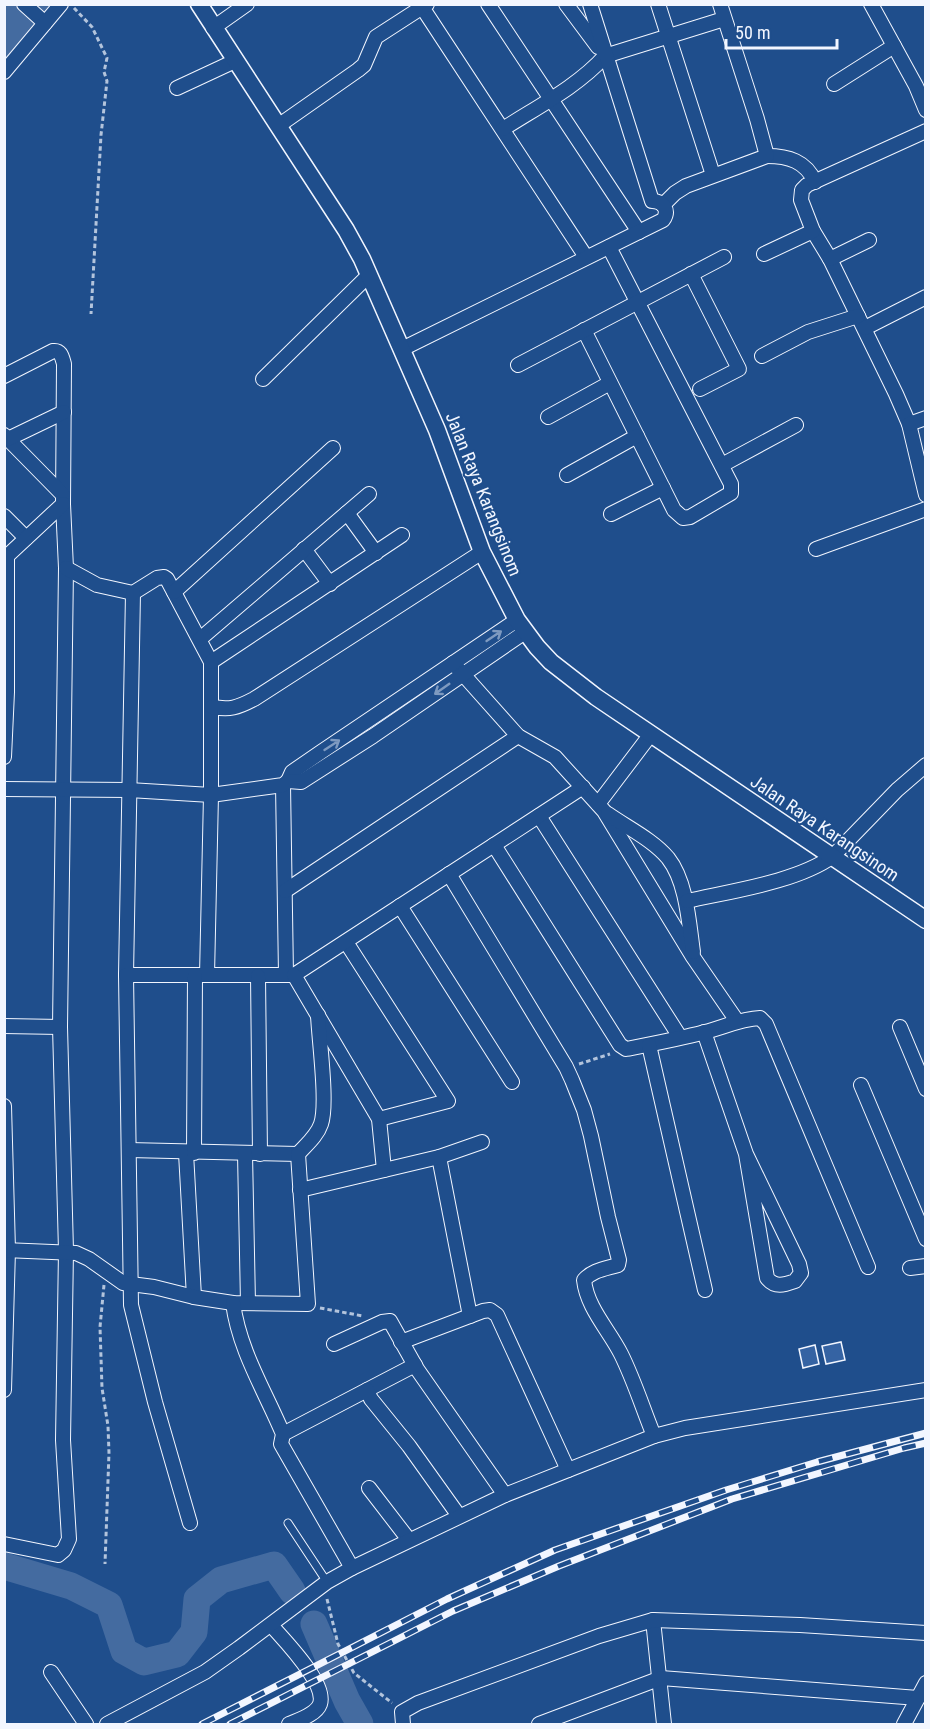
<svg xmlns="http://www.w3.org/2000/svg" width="930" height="1729" viewBox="0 0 930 1729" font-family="'Roboto Condensed',sans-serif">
<rect width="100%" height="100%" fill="#1f4e8c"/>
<!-- water -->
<polygon fill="#446ba0" stroke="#a8bbd7" stroke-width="1.5" points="5,5 61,5 5,72"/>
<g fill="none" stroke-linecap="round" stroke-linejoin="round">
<!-- river -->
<g stroke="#446ba0" stroke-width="27">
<polyline points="4,1566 71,1586 109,1605 124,1651 144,1662 177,1654 194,1632 197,1599 221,1580 274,1565 292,1591"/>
<polyline points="314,1624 347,1701 360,1724"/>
</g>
</g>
<!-- building -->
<g fill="#3563a3" stroke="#f2f6ff" stroke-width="1.5">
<polygon points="841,1342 845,1360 826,1364 822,1346"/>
<polygon points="815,1345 819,1364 803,1368 799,1349"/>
</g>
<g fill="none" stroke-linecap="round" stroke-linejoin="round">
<defs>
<polyline id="service" points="288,1523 327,1582"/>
<g id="minor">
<polyline points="24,4 45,23"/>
<polyline points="420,4 586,257"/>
<polyline points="488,4 639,232"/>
<polyline points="566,4 598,47"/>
<polyline points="658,4 713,175"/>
<polyline points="871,4 916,86 926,110"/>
<polyline points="213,28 247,4"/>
<polyline points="4,72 61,4"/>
<polyline points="834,84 894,46"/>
<polyline points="177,88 235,61"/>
<polyline points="278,126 358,70 364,65 376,37 427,4"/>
<path d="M503 129C537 107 577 87 605 56L724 19"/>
<polyline points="926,131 807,185 802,190 801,200 813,231 830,259 896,394 909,424 926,495"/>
<path d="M767 156C788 156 806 161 815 182"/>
<polyline points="663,205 675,193 686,186 767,156 757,119 720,4"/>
<polyline points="764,254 813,231"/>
<polyline points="830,259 869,240"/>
<polyline points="691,274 739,369 700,389"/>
<polyline points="865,328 926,297"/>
<polyline points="584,330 674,510 683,518 690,517 731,493 731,484 609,247"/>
<path d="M402 349 663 220C670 210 663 201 652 201L590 4"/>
<polyline points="762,356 808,332 858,316"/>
<polyline points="518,365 724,257"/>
<path d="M4 376 53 351C61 350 62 357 64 364L63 504 66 568 60 1027 66 1251 63 1440 69 1539 64 1550 58 1555 4 1544"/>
<polyline points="263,379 369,275"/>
<polyline points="548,417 610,383"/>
<polyline points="909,424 926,418"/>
<polyline points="4,435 63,495"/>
<polyline points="8,439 64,412"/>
<polyline points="722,465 796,425"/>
<polyline points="567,475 637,436"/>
<polyline points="347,513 376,553"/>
<polyline points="611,514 663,488"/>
<polyline points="4,516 26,538"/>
<polyline points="304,549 330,584"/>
<polyline points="816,549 926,509"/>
<polyline points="4,559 63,504"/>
<polyline points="66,568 97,585 133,593 157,578 164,577 167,579 211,662 211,795 207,975"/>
<polyline points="174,592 333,448"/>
<polyline points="133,593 126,975 131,1305 155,1402 190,1523"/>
<polyline points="200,639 369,494"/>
<polyline points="211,662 402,535"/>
<polyline points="453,663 518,736 555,757 604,811 693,957 737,1021"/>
<path d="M212 707C230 710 237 708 254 699L482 552"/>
<polyline points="4,757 7,692 7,557"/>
<polyline points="288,781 292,772 321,752 517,620"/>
<polyline points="283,785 286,975"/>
<polyline points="4,789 129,790 211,795 283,785 288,781 301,782 373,736 525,632"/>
<polyline points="598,804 651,734"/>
<path d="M608 814C628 828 653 840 668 858 687 882 689 924 693 952"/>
<polyline points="539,816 680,1037"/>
<path d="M494 845 620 1045 626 1049C652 1044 679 1039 705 1032 724 1027 740 1019 760 1018L766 1024 868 1267"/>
<path d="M449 874 566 1067 572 1080 584 1110 591 1136 608 1217 619 1260 618 1265C605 1269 593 1270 584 1280 587 1308 609 1330 621 1354 634 1380 643 1409 654 1436"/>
<polyline points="285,891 518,736"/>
<path d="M687 901C731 891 797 882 833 856L897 790 926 765"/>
<polyline points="400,906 512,1082"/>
<polyline points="346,942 448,1101 379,1119"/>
<polyline points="126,975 294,975 583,787"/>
<polyline points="294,975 379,1119 384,1170"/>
<polyline points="258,976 260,1154"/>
<polyline points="4,1026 60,1027"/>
<polyline points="900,1027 926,1089"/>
<path d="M704 1032 746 1154 799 1264 801 1273 795 1281C784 1285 775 1288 767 1278L746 1154"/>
<polyline points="649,1045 705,1290"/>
<polyline points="861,1085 926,1239"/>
<polyline points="4,1106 8,1250 4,1390"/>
<path d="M129 1150 298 1154C306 1145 317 1136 321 1124 328 1104 319 1040 318 1015"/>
<polyline points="186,1153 194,1297"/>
<polyline points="194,1153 195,976"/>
<polyline points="245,1154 248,1303"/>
<polyline points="439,1157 470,1316"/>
<polyline points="300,1190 439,1157 482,1142"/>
<polyline points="4,1250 76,1253 89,1259 123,1283 154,1287 194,1297 233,1303 308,1304 298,1154"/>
<polyline points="910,1268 926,1266"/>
<path d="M233 1303C239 1350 265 1391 283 1434L281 1444 352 1568"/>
<polyline points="401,1342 483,1311 490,1310 497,1315 568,1470"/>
<polyline points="334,1344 382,1322 390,1321 417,1369 505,1495"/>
<polyline points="367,1390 415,1365"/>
<polyline points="283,1434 367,1390 371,1399 409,1446 459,1516"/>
<polyline points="369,1488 409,1540"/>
<polyline points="653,1620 664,1724"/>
<path d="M271 1625C284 1640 327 1683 320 1704 316 1715 298 1720 289 1724"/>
<polyline points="51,1672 86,1724"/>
<polyline points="107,1724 205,1672 239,1648 327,1582 352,1568 505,1495 654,1436 685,1428 926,1390"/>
<polyline points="403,1724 402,1712 418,1703 599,1636 653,1620 800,1625 926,1633"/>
<polyline points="539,1724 661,1678 918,1698"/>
<polyline points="904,1724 926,1683"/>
</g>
<polyline id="tertiary" points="199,4 346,230 362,259 437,430 482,552 517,620 537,647 551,662 596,697 926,920"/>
</defs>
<!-- service casing -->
<use href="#service" stroke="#f2f6ff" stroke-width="9"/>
<!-- minor casing -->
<use href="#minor" stroke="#f2f6ff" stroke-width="16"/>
<!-- tertiary casing -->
<use href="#tertiary" stroke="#f2f6ff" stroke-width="19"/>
<!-- path -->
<g stroke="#b3c4dc" stroke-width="3" stroke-dasharray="4.5 3" stroke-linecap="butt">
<polyline points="74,8 92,27 107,58 104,72 107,81 101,135 91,314"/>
<polyline points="579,1064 610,1054"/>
<polyline points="104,1285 100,1327 102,1388 108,1426 109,1453 105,1564"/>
<polyline points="320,1308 363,1316"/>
<polyline points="327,1599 338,1644 354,1673 392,1703"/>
</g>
<!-- service -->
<use href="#service" stroke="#1f4e8c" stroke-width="7"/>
<!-- minor -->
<use href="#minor" stroke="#1f4e8c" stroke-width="14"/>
<!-- tertiary -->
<use href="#tertiary" stroke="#1f4e8c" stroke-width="16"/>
<defs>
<g id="rail">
<polyline points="202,1724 447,1599 555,1550 726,1490 817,1462 926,1433"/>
<polyline points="230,1724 453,1611 559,1566 732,1499 904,1448 926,1443"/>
</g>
</defs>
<!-- rail casing -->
<use href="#rail" stroke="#f2f6ff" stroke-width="7"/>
<!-- rail -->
<use href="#rail" stroke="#1f4e8c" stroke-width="4.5" stroke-dasharray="14" stroke-linecap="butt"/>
</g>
<!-- one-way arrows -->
<defs><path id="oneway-shaft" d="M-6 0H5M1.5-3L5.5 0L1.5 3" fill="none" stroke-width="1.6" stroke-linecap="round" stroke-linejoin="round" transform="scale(1.5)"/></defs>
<g stroke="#7e9ac0">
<use href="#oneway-shaft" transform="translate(494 636) rotate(-34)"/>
<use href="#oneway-shaft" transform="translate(442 689) rotate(145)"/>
<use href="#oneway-shaft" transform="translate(332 745) rotate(-33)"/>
</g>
<g text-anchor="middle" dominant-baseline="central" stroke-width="4.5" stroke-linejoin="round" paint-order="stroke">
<!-- street labels -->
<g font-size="18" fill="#f2f6ff" stroke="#1f4e8c">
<text transform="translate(484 494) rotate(68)">Jalan Raya Karangsinom</text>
<text transform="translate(825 828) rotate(34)">Jalan Raya Karangsinom</text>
</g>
</g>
<!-- border -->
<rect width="930" height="1729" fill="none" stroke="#f2f6ff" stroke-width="12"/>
<!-- scale -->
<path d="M726 39v9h111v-9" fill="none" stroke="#f2f6ff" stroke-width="3"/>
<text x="735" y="39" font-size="18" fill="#f2f6ff" stroke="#1f4e8c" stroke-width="4.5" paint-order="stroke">50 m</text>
</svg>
